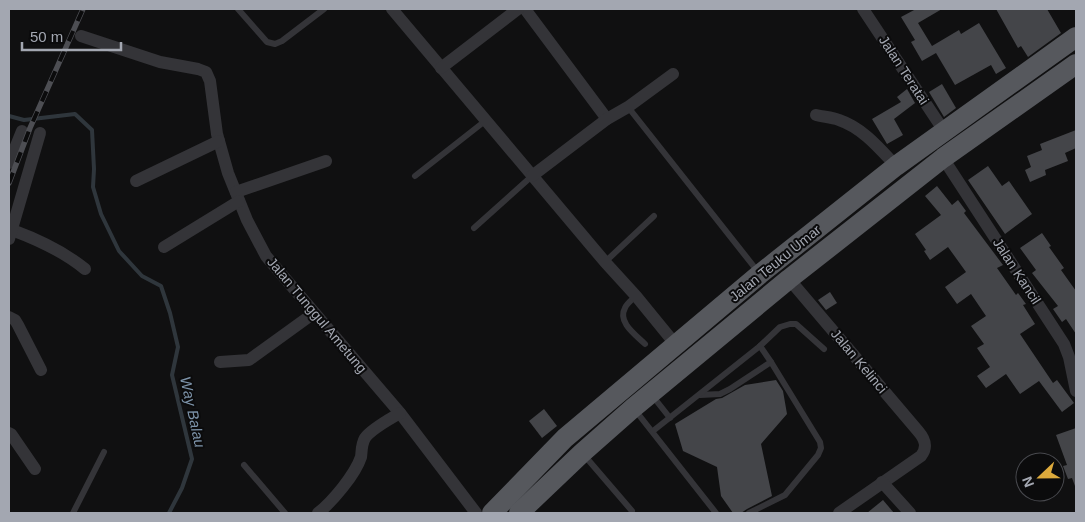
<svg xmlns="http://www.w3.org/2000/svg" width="1085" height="522" viewBox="0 0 1085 522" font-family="Arial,sans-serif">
<rect width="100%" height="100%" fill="#101011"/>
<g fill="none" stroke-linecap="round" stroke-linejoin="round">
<!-- stream -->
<polyline stroke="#2f363c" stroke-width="4" points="9,116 24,120 75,114 92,130 94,169 93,187 101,214 119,251 142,276 161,286 170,313 178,347 172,375 192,459 182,488 169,513"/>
</g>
<!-- building -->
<g fill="#444549">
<polygon points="916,9 942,9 918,23 932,46 959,30 961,34 979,23 1006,68 996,74 991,65 955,85 936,53 922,61 911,42 915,40 901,17"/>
<polygon points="996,9 1047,9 1061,33 1028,57 1021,46 1018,48"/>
<polygon points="942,84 956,108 944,117 929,92"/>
<polygon points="907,89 915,103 894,119 903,135 887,144 872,119 901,102 897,97"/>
<polygon points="1076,130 1076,148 1065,153 1068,161 1045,170 1046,175 1030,182 1025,170 1031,167 1027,156 1042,150 1040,144"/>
<polygon points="988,166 1002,186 1009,181 1032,214 1005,234 968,180"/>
<polygon points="937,186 952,205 958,200 966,211 964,213 1003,265 997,268 1016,295 1018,293 1026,304 1023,305 1035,324 1020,334 1053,383 1057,380 1074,403 1062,412 1039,381 1020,394 1006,374 986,388 977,376 990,367 977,348 984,344 971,326 986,316 971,294 957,304 945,287 966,272 948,247 930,260 924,251 926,250 915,234 941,215 925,196"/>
<polygon points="1042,233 1051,246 1049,247 1064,268 1061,270 1076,291 1076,334 1066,319 1062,322 1053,309 1058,306 1032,273 1036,270 1020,248"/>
<polygon points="830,292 837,303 826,310 818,300"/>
<polygon points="776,380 783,391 787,414 761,444 772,496 747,509 741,513 733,513 721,496 717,467 683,451 675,424 716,399 722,398 745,385"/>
<polygon points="544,409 557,426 542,438 529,421"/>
<polygon points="1076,428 1076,486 1075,486 1072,478 1068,479 1063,466 1067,465 1056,435"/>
<polygon points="883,500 894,513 867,513"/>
</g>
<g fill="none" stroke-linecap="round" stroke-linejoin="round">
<!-- service -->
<g stroke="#343438" stroke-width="6">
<polyline points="238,9 267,42 275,44 282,41 324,9"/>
<polyline points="628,107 759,273"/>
<polyline points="415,176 485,121"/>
<polyline points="474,228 532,176"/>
<polyline points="605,262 654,216"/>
<path d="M636 296C633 299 627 303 625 308 617 322 636 335 645 344"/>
<polyline points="651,394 670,418"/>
<polyline points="700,395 720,394 730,389 771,362"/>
<polyline points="635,410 716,513"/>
<polyline points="653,431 760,346 780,327 790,324 796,324 824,349"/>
<polyline points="584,455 632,511"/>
<polyline points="244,465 285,513"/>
<polyline points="73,513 104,452"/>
<polyline points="749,513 785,495 818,455 821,448 820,442 771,362 760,346"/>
</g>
<!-- minor -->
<g stroke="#343438" stroke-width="12">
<polyline points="392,9 605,262 636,296 676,345"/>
<polyline points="525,9 607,119"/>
<polyline points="863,9 944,131"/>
<polyline points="81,36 160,62 198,69 206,72 210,81 217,134 228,173 247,220 266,256 400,413 476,513"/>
<polyline points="441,68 518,9"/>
<path d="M816 115C824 117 832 117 839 120 863 128 880 149 896 166"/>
<polyline points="943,158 1064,344 1069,357 1076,391"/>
<polyline points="9,163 22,131"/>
<polyline points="532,176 607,119 628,107 673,74"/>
<polyline points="136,181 219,141"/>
<polyline points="236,192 326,161"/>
<path d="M12 230C39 240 63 251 85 269"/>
<polyline points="9,239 40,133"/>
<polyline points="164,247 239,201"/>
<path d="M789 279 918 431C925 439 928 447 921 456L839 513"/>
<polyline points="9,317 15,320 18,325 41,370"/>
<polyline points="220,362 249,360 314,313"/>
<polyline points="9,433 11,434 35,469"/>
<polyline points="882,482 910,513"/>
<path d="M318 513C332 502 355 475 361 457 362 451 361 445 365 438 371 429 390 419 400 413"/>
</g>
<!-- trunk -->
<g stroke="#56585d" stroke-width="20">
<polyline points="492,513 565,438 760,274 896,166 1076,37"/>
<polyline points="519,513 582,453 633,408 789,279 943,158 1076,64"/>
</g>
<defs>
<polyline id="rail" points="9,183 30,128 83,9"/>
</defs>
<!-- rail casing -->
<use href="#rail" stroke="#4d4e53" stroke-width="5.5"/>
<!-- rail -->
<use href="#rail" stroke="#0b0b0c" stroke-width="4" stroke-dasharray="11" stroke-linecap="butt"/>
</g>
<g text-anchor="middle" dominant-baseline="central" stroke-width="4" stroke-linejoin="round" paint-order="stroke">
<!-- street labels -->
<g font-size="14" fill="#a3a7b1" stroke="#0b0b0c">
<text transform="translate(904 70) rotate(57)">Jalan Teratai</text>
<text transform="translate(775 263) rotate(-39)">Jalan Teuku Umar</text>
<text transform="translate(1017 271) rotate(57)">Jalan Kancil</text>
<text transform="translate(317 315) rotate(50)">Jalan Tunggul Ametung</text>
<text transform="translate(859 361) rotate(50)">Jalan Kelinci</text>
</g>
<!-- water labels -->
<g font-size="15" font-style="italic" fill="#7d93a9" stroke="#0b0b0c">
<text transform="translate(193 412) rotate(78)">Way Balau</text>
</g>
</g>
<!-- border -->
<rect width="1085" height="522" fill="none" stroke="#a3a7b1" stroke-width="20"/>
<!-- north arrow -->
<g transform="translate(1040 477) rotate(248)"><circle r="24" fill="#0b0b0c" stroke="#48494e"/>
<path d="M0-4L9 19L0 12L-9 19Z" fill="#ddaa3c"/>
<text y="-8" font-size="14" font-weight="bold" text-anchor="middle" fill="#a3a7b1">N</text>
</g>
<!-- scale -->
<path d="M22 42v8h99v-8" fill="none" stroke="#a3a7b1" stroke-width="2.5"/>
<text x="30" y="42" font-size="15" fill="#a3a7b1" stroke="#0b0b0c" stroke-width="4" paint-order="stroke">50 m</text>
</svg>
